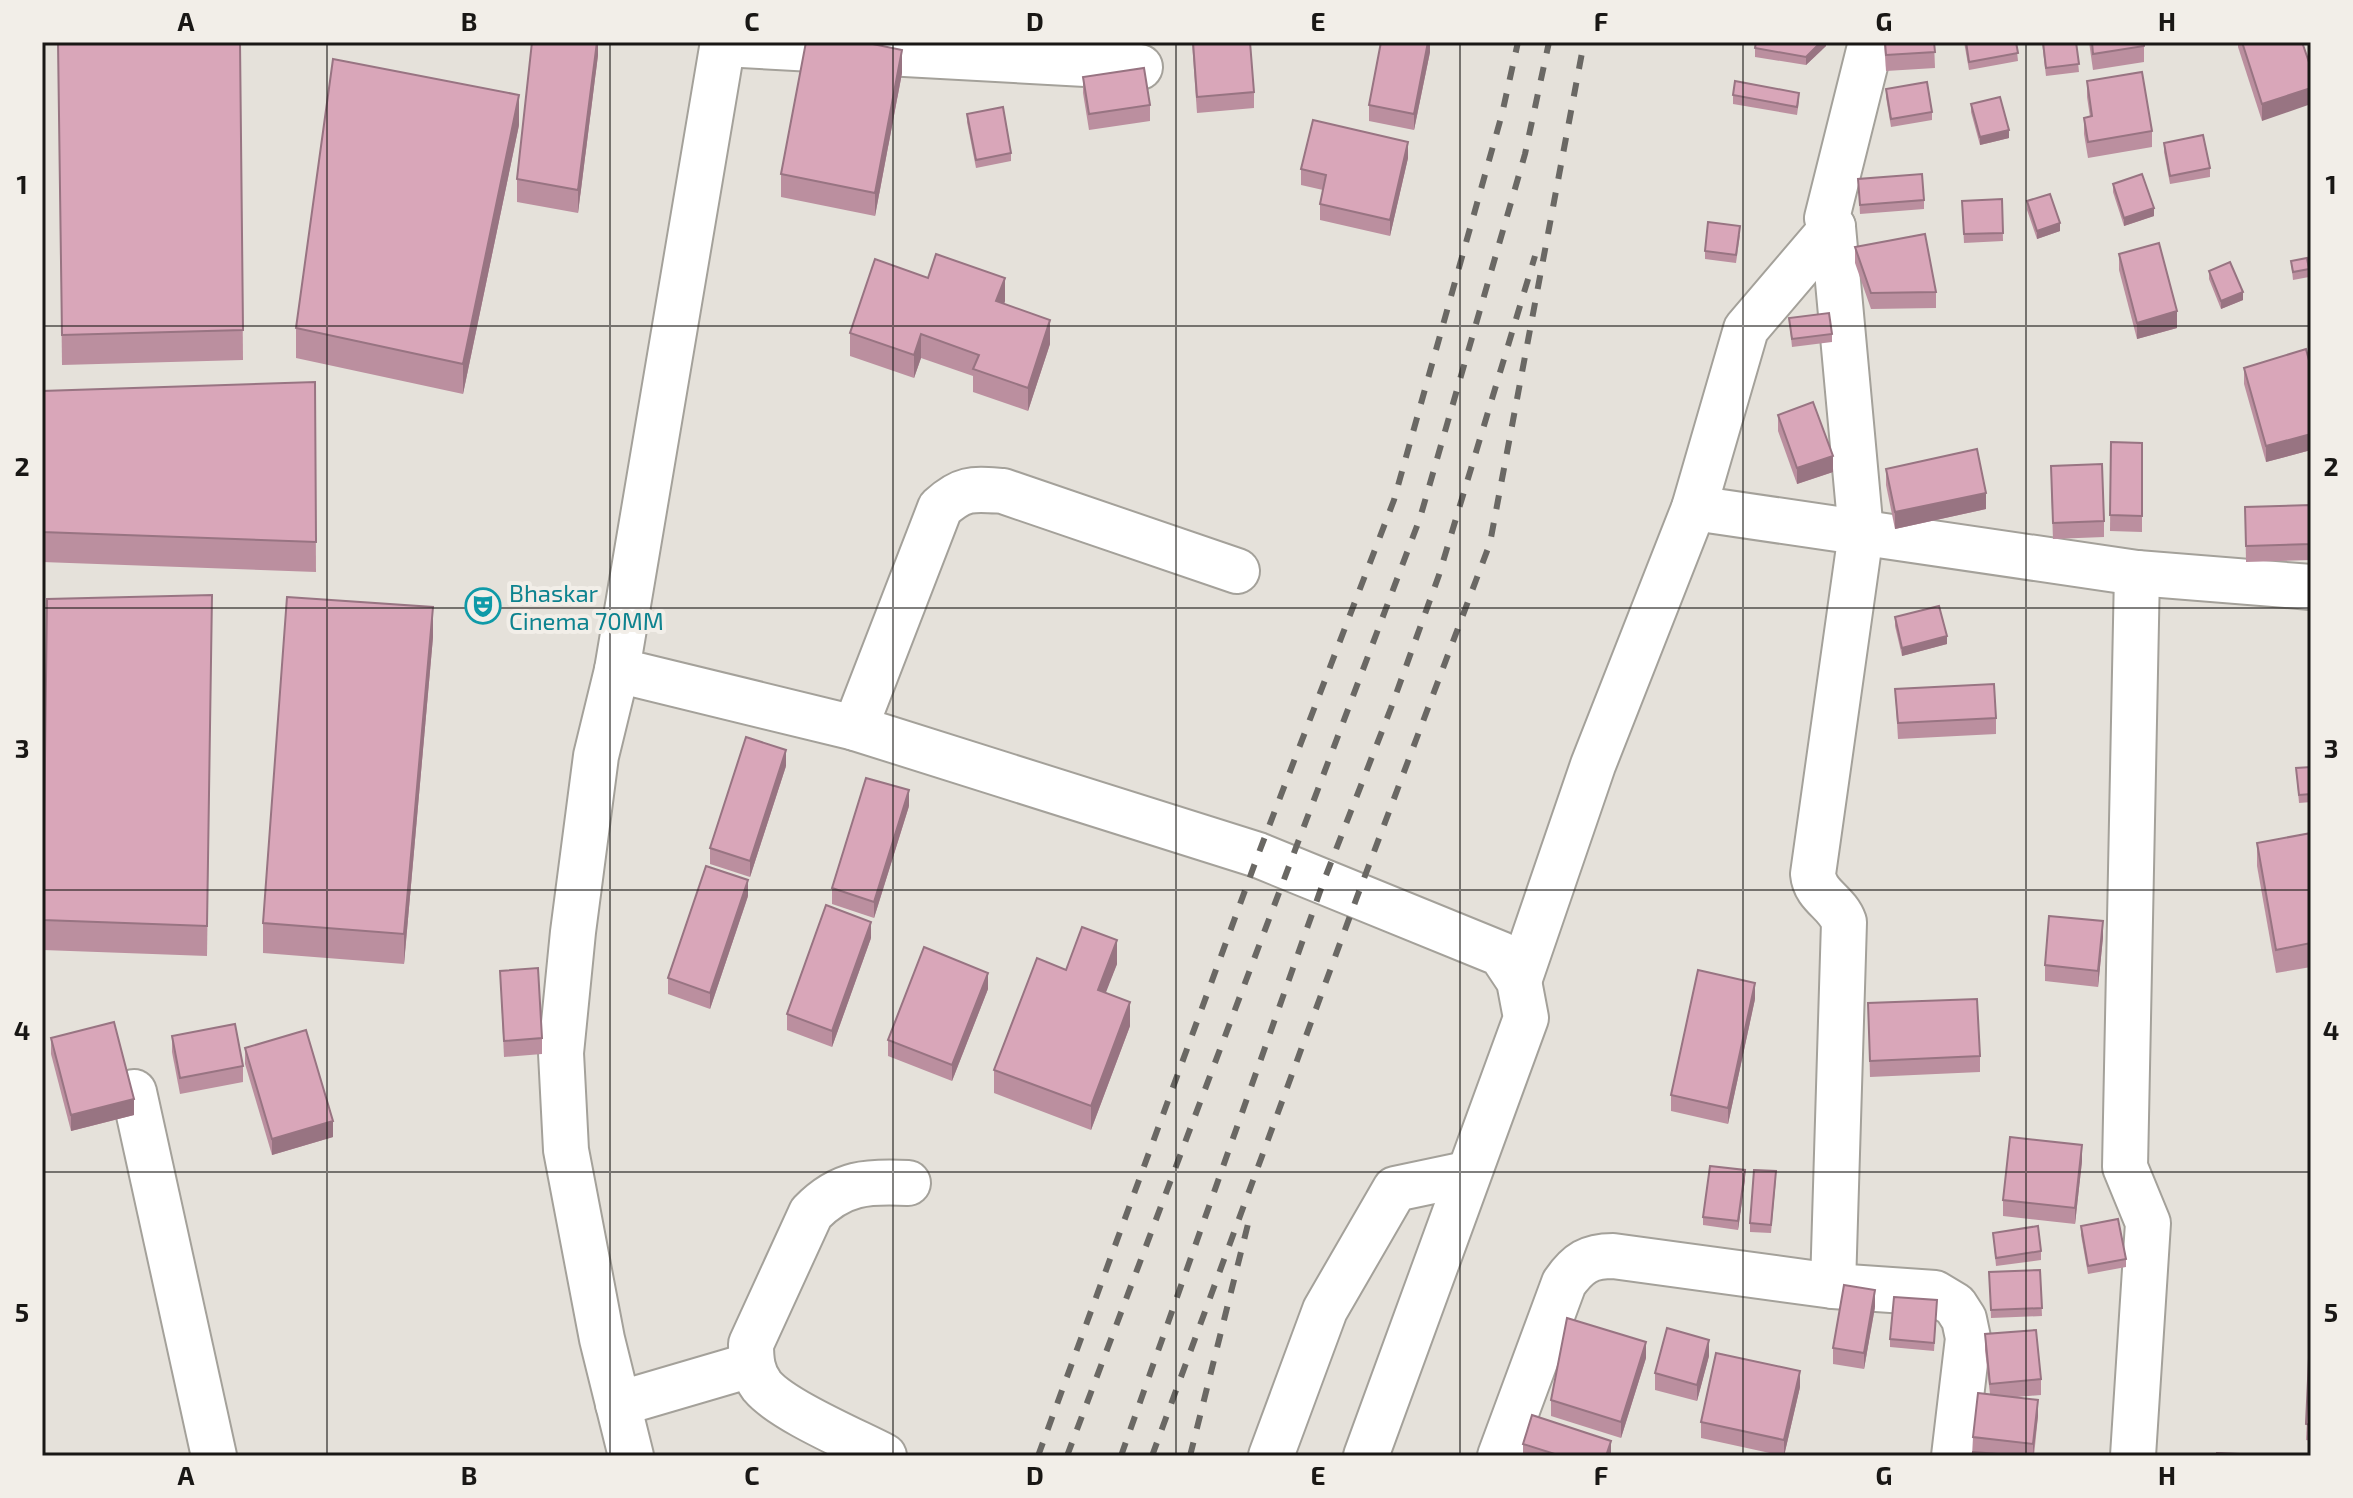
<svg xmlns="http://www.w3.org/2000/svg" width="2353" height="1498" viewBox="0 0 2353 1498" font-family="'Exo 2',sans-serif">
<rect width="100%" height="100%" fill="#e5e1da"/>
<g fill="none" stroke-linecap="round" stroke-linejoin="round">
<defs>
<g id="minor">
<polyline points="723,42 617,670 855,728 1258,855 1501,954 1519,981 1526,1018 1366,1456"/>
<polyline points="723,44 1140,67"/>
<polyline points="1694,508 2137,573 2311,587"/>
<polyline points="617,670 596,756 573,932 561,1053 566,1150 602,1339 631,1456"/>
<path d="M855 728 940 508C963 487 973 489 1003 491L1237 571"/>
<polyline points="1519,981 1593,765 1694,508 1746,329 1833,227 1827,218 1871,42"/>
<polyline points="134,1092 214,1456"/>
<path d="M1833 1286 1844 922C1837 902 1815 896 1813 874L1861 533 1833 227"/>
<polyline points="618,1404 751,1365"/>
<path d="M884 1456C853 1440 782 1410 762 1386 752 1373 751 1359 751 1344L811 1213C841 1182 868 1181 908 1183"/>
<polyline points="1271,1456 1325,1310 1395,1189 1466,1174"/>
<path d="M1500 1456 1564 1283C1578 1263 1589 1256 1613 1256L1833 1286 1935 1293 1955 1305 1964 1319 1968 1338 1954 1456"/>
<polyline points="2133,1456 2148,1223 2125,1167 2137,573"/>
</g>
</defs>
<!-- minor casing -->
<use href="#minor" stroke="#a4a19a" stroke-width="48"/>
<!-- minor -->
<use href="#minor" stroke="#fff" stroke-width="44"/>
<!-- rail -->
<g stroke="#6a6864" stroke-width="6" stroke-dasharray="14 14" stroke-linecap="butt">
<polyline points="1038,1456 1258,855 1394,500 1502,114 1518,42"/>
<polyline points="1067,1456 1420,518 1525,154 1549,42"/>
<polyline points="1121,1456 1323,883 1391,708 1439,575 1535,256"/>
<polyline points="1152,1456 1357,897 1490,543 1584,42"/>
<polyline points="1190,1456 1250,1216"/>
</g>
</g>
<!-- wall -->
<g fill="#bb8f9f">
<polygon points="58,42 240,42 243,360 62,365"/>
<polygon points="598,42 598,55 578,213 517,202 517,179"/>
<polygon points="1192,42 1254,92 1254,108 1197,113"/>
<polygon points="1430,42 1430,52 1414,130 1369,121 1369,105"/>
<polygon points="1826,42 1826,46 1806,65 1755,57 1755,48"/>
<polygon points="1884,42 1934,42 1935,68 1886,71"/>
<polygon points="1964,42 2016,42 2018,61 1969,70"/>
<polygon points="2042,42 2076,42 2079,72 2046,76"/>
<polygon points="2089,42 2144,42 2144,62 2093,70"/>
<polygon points="2238,42 2302,42 2262,121 2238,47"/>
<polygon points="902,73 875,216 781,197 781,174"/>
<polygon points="1083,77 1150,105 1150,121 1089,130 1083,93"/>
<polygon points="2087,81 2152,131 2152,147 2088,158 2084,134 2084,118 2090,117 2087,97"/>
<polygon points="1886,89 1932,112 1932,120 1891,127 1886,97"/>
<polygon points="1733,95 1799,101 1797,115 1733,104"/>
<polygon points="1971,104 2009,138 1980,145 1971,112"/>
<polygon points="967,114 1011,153 1011,161 976,168 967,122"/>
<polygon points="519,125 463,394 296,358 296,328"/>
<polygon points="2164,143 2210,168 2210,177 2170,184 2164,152"/>
<polygon points="1408,158 1390,236 1320,220 1320,204 1323,190 1301,185 1301,169"/>
<polygon points="1858,179 1924,200 1924,209 1860,214"/>
<polygon points="2113,184 2154,216 2124,226 2113,192"/>
<polygon points="2002,199 2003,241 1964,243 1962,201"/>
<polygon points="2027,201 2060,231 2037,239 2027,210"/>
<polygon points="1740,235 1736,263 1705,259 1705,251"/>
<polygon points="1855,247 1936,292 1936,308 1871,309 1855,263"/>
<polygon points="2119,254 2177,328 2137,339 2119,270"/>
<polygon points="2291,261 2309,269 2309,277 2293,280"/>
<polygon points="2209,271 2243,300 2221,309 2209,279"/>
<polygon points="928,278 1005,301 1004,304 1050,344 1028,411 973,392 973,376 921,358 914,378 850,356 850,333"/>
<polygon points="1789,318 1832,334 1832,342 1792,347"/>
<polygon points="2244,368 2311,368 2311,450 2266,462 2244,384"/>
<polygon points="315,382 316,572 42,562 42,391"/>
<polygon points="1778,415 1833,472 1797,484 1778,431"/>
<polygon points="2111,442 2142,443 2142,532 2110,531"/>
<polygon points="1886,469 1986,509 1895,529 1886,485"/>
<polygon points="2051,482 2104,521 2104,537 2053,539"/>
<polygon points="2311,505 2311,560 2246,562 2245,507"/>
<polygon points="212,595 207,956 43,950 47,599"/>
<polygon points="1895,617 1947,644 1902,656 1895,626"/>
<polygon points="433,637 404,964 263,953 263,923"/>
<polygon points="1895,689 1996,718 1996,734 1898,739"/>
<polygon points="786,766 750,877 710,864 710,848"/>
<polygon points="2311,767 2311,802 2299,803 2296,768"/>
<polygon points="909,806 874,918 832,904 832,888"/>
<polygon points="2311,833 2311,967 2276,973 2257,866 2257,843"/>
<polygon points="748,896 710,1009 668,994 668,978"/>
<polygon points="2103,937 2098,987 2045,981 2045,965"/>
<polygon points="871,938 832,1047 787,1030 787,1014"/>
<polygon points="1117,964 1105,993 1130,1026 1091,1130 994,1093 994,1070 1066,970"/>
<polygon points="500,971 542,1038 542,1054 504,1057"/>
<polygon points="988,989 952,1081 888,1056 888,1040"/>
<polygon points="1755,999 1728,1124 1671,1111 1671,1095"/>
<polygon points="1868,1003 1980,1056 1980,1072 1870,1077"/>
<polygon points="172,1036 243,1066 243,1082 180,1094 172,1052"/>
<polygon points="51,1038 134,1115 71,1131 51,1054"/>
<polygon points="245,1048 333,1137 272,1155 245,1064"/>
<polygon points="2082,1161 2075,1224 2003,1216 2003,1200"/>
<polygon points="1745,1179 1738,1230 1703,1225 1703,1217"/>
<polygon points="1776,1179 1771,1233 1750,1232 1750,1223"/>
<polygon points="2081,1226 2126,1259 2126,1267 2088,1274 2081,1235"/>
<polygon points="1993,1233 2041,1251 2041,1260 1996,1266"/>
<polygon points="2040,1270 2042,1316 1991,1318 1989,1272"/>
<polygon points="1937,1300 1934,1351 1890,1347 1890,1339"/>
<polygon points="1875,1307 1864,1369 1833,1364 1833,1348"/>
<polygon points="1985,1334 2041,1379 2041,1395 2017,1397 2038,1416 2034,1456 1972,1456 1973,1437 1990,1394 1985,1350"/>
<polygon points="2311,1336 2311,1441 2306,1440"/>
<polygon points="1709,1356 1697,1401 1655,1390 1655,1373"/>
<polygon points="1646,1358 1621,1438 1551,1416 1551,1400"/>
<polygon points="1800,1387 1784,1456 1701,1438 1701,1422"/>
<polygon points="1523,1444 1611,1456 1523,1456"/>
</g>
<!-- shaded-wall -->
<g fill="#987482">
<polygon points="597,42 598,42 598,55 578,213 578,190"/>
<polygon points="1428,42 1430,42 1430,52 1414,130 1414,114"/>
<polygon points="1821,42 1826,42 1826,46 1806,65 1806,57"/>
<polygon points="902,50 902,73 875,216 875,193"/>
<polygon points="2311,88 2311,104 2262,121 2262,104"/>
<polygon points="519,95 519,125 463,394 463,364"/>
<polygon points="2009,130 2009,138 1980,145 1980,137"/>
<polygon points="1408,142 1408,158 1390,236 1390,220"/>
<polygon points="2154,208 2154,216 2124,226 2124,218"/>
<polygon points="2060,223 2060,231 2037,239 2037,231"/>
<polygon points="1005,278 1005,301 996,325 996,301"/>
<polygon points="2243,292 2243,300 2221,309 2221,301"/>
<polygon points="2177,311 2177,328 2137,339 2137,323"/>
<polygon points="1050,320 1050,344 1028,411 1028,388"/>
<polygon points="921,334 921,358 914,378 914,355"/>
<polygon points="2311,434 2311,450 2266,462 2266,446"/>
<polygon points="1833,456 1833,472 1797,484 1797,468"/>
<polygon points="1986,493 1986,509 1895,529 1895,512"/>
<polygon points="433,607 433,637 404,964 404,934"/>
<polygon points="1947,636 1947,644 1902,656 1902,648"/>
<polygon points="786,750 786,766 750,877 750,861"/>
<polygon points="909,790 909,806 874,918 874,902"/>
<polygon points="748,880 748,896 710,1009 710,993"/>
<polygon points="2103,921 2103,937 2098,987 2098,971"/>
<polygon points="871,922 871,938 832,1047 832,1031"/>
<polygon points="1117,940 1117,964 1098,1013 1098,990"/>
<polygon points="988,973 988,989 952,1081 952,1065"/>
<polygon points="1755,983 1755,999 1728,1124 1728,1108"/>
<polygon points="1130,1002 1130,1026 1091,1130 1091,1106"/>
<polygon points="134,1099 134,1115 71,1131 71,1115"/>
<polygon points="333,1121 333,1137 272,1155 272,1139"/>
<polygon points="2082,1145 2082,1161 2075,1224 2075,1208"/>
<polygon points="1745,1170 1745,1179 1738,1230 1738,1221"/>
<polygon points="1875,1290 1875,1307 1864,1369 1864,1353"/>
<polygon points="1709,1340 1709,1356 1697,1401 1697,1385"/>
<polygon points="1646,1342 1646,1358 1621,1438 1621,1422"/>
<polygon points="1800,1371 1800,1387 1784,1456 1784,1440"/>
<polygon points="2038,1400 2038,1416 2033,1456 2033,1444"/>
<polygon points="1611,1441 1611,1456 1606,1456"/>
</g>
<!-- building -->
<g fill="#d9a6b9" stroke="#987482" stroke-width="2">
<polygon points="58,42 240,42 243,330 62,335"/>
<polygon points="532,42 597,42 578,190 517,179"/>
<polygon points="806,42 863,42 902,50 875,193 781,174"/>
<polygon points="1193,42 1250,42 1254,92 1197,97"/>
<polygon points="1381,42 1428,42 1414,114 1369,105"/>
<polygon points="1756,42 1821,42 1806,57 1755,48"/>
<polygon points="1885,42 1934,42 1935,52 1886,55"/>
<polygon points="1966,42 2016,42 2018,53 1969,62"/>
<polygon points="2043,42 2076,42 2079,64 2046,68"/>
<polygon points="2092,42 2144,42 2144,46 2093,54"/>
<polygon points="2242,42 2302,42 2311,68 2311,88 2262,104"/>
<polygon points="333,59 519,95 463,364 296,328"/>
<polygon points="1144,68 1150,105 1089,114 1083,77"/>
<polygon points="2142,72 2152,131 2088,142 2084,118 2092,116 2087,81"/>
<polygon points="1735,81 1799,93 1797,107 1733,95"/>
<polygon points="1927,82 1932,112 1891,119 1886,89"/>
<polygon points="2000,97 2009,130 1980,137 1971,104"/>
<polygon points="1003,107 1011,153 976,160 967,114"/>
<polygon points="1313,120 1408,142 1390,220 1320,204 1326,175 1301,169"/>
<polygon points="2203,135 2210,168 2170,176 2164,143"/>
<polygon points="1922,174 1924,200 1860,205 1858,179"/>
<polygon points="2142,174 2154,208 2124,218 2113,184"/>
<polygon points="2050,194 2060,223 2037,231 2027,201"/>
<polygon points="2002,199 2003,233 1964,234 1962,201"/>
<polygon points="1708,222 1740,226 1736,255 1705,251"/>
<polygon points="1925,234 1936,292 1871,293 1855,247"/>
<polygon points="2159,243 2177,311 2137,323 2119,254"/>
<polygon points="936,254 1005,278 996,301 1050,320 1028,388 973,369 979,355 921,334 914,355 850,333 875,259 928,278"/>
<polygon points="2307,258 2309,269 2293,272 2291,261"/>
<polygon points="2230,262 2243,292 2221,301 2209,271"/>
<polygon points="1829,313 1832,334 1792,339 1789,318"/>
<polygon points="2306,349 2311,368 2311,434 2266,446 2244,368"/>
<polygon points="315,382 316,542 42,532 42,391"/>
<polygon points="1813,402 1833,456 1797,468 1778,415"/>
<polygon points="2111,442 2142,443 2142,516 2110,515"/>
<polygon points="1977,449 1986,493 1895,512 1886,469"/>
<polygon points="2102,464 2104,521 2053,523 2051,466"/>
<polygon points="2311,505 2311,544 2246,546 2245,507"/>
<polygon points="212,595 207,926 43,920 47,599"/>
<polygon points="287,597 433,607 404,934 263,923"/>
<polygon points="1939,606 1947,636 1902,648 1895,617"/>
<polygon points="1994,684 1996,718 1898,723 1895,689"/>
<polygon points="746,737 786,750 750,861 710,848"/>
<polygon points="2311,767 2311,794 2299,795 2296,768"/>
<polygon points="866,778 909,790 874,902 832,888"/>
<polygon points="2311,833 2311,943 2276,950 2257,843"/>
<polygon points="706,866 748,880 710,993 668,978"/>
<polygon points="826,905 871,922 832,1031 787,1014"/>
<polygon points="2049,916 2103,921 2098,971 2045,965"/>
<polygon points="1082,927 1117,940 1098,990 1130,1002 1091,1106 994,1070 1037,958 1066,970"/>
<polygon points="924,947 988,973 952,1065 888,1040"/>
<polygon points="538,968 542,1038 504,1041 500,971"/>
<polygon points="1698,970 1755,983 1728,1108 1671,1095"/>
<polygon points="1977,999 1980,1056 1870,1061 1868,1003"/>
<polygon points="114,1022 134,1099 71,1115 51,1038"/>
<polygon points="235,1024 243,1066 180,1078 172,1036"/>
<polygon points="306,1030 333,1121 272,1139 245,1048"/>
<polygon points="2010,1137 2082,1145 2075,1208 2003,1200"/>
<polygon points="1710,1166 1745,1170 1738,1221 1703,1217"/>
<polygon points="1754,1170 1776,1171 1771,1225 1750,1223"/>
<polygon points="2118,1219 2126,1259 2088,1266 2081,1226"/>
<polygon points="2038,1226 2041,1251 1996,1258 1993,1233"/>
<polygon points="2040,1270 2042,1308 1991,1310 1989,1272"/>
<polygon points="1844,1285 1875,1290 1864,1353 1833,1348"/>
<polygon points="1894,1297 1937,1300 1934,1343 1890,1339"/>
<polygon points="1567,1318 1646,1342 1621,1422 1551,1400"/>
<polygon points="1667,1328 1709,1340 1697,1385 1655,1373"/>
<polygon points="2036,1330 2041,1379 1990,1384 1985,1334"/>
<polygon points="2310,1336 2311,1336 2311,1425 2306,1424"/>
<polygon points="1716,1353 1800,1371 1784,1440 1701,1422"/>
<polygon points="1978,1393 2038,1400 2033,1444 1973,1437"/>
<polygon points="1532,1415 1611,1441 1606,1456 1561,1456 1523,1444"/>
<polygon points="1973,1452 2023,1456 1972,1456"/>
<polygon points="2217,1453 2284,1456 2217,1456"/>
</g>
<!-- grid -->
<path fill="none" stroke="#191715" stroke-width="2" stroke-opacity="0.55" d="M327 42V1456M610 42V1456M893 42V1456M1176 42V1456M1460 42V1456M1743 42V1456M2026 42V1456M42 326H2311M42 608H2311M42 890H2311M42 1172H2311"/>
<!-- icons -->
<defs>
<symbol id="theatre-ring" viewBox="-11 -11 22 22"><circle r="9.5" fill="#f2eee8" stroke="#0f9aa8" stroke-width="1.5"/><path d="M-5-5.5Q0-4 5-5.5V0Q5 5 0 6Q-5 5-5 0ZM-3.3-2.5H-1v1.5H-3.3ZM1-2.5H3.3v1.5H1ZM-2.8 1Q0 5.5 2.8 1Z" fill="#0f9aa8"/></symbol>
</defs>
<g fill-rule="evenodd">
<use href="#theatre-ring" x="463" y="586" width="40" height="40"/>
</g>
<g text-anchor="middle" dominant-baseline="central" stroke-width="8" stroke-linejoin="round" paint-order="stroke">
<!-- culture labels -->
<g font-size="24" fill="#0d838f" stroke="#f2eee8" text-anchor="start">
<text x="509" y="592">Bhaskar<tspan x="509" dy="28">Cinema 70MM</tspan></text>
</g>
</g>
<!-- border -->
<rect width="2353" height="1498" fill="none" stroke="#f2eee8" stroke-width="88"/>
<rect x="44" y="44" width="2265" height="1410" fill="none" stroke="#191715" stroke-width="3"/>
<g font-size="26" text-anchor="middle" font-weight="bold" fill="#191715">
<text x="186" y="31">A</text>
<text x="469" y="31">B</text>
<text x="752" y="31">C</text>
<text x="1035" y="31">D</text>
<text x="1318" y="31">E</text>
<text x="1601" y="31">F</text>
<text x="1884" y="31">G</text>
<text x="2167" y="31">H</text>
<text x="22" y="194">1</text>
<text x="2331" y="194">1</text>
<text x="22" y="476">2</text>
<text x="2331" y="476">2</text>
<text x="22" y="758">3</text>
<text x="2331" y="758">3</text>
<text x="22" y="1040">4</text>
<text x="2331" y="1040">4</text>
<text x="22" y="1322">5</text>
<text x="2331" y="1322">5</text>
<text x="186" y="1485">A</text>
<text x="469" y="1485">B</text>
<text x="752" y="1485">C</text>
<text x="1035" y="1485">D</text>
<text x="1318" y="1485">E</text>
<text x="1601" y="1485">F</text>
<text x="1884" y="1485">G</text>
<text x="2167" y="1485">H</text>
</g>
</svg>
